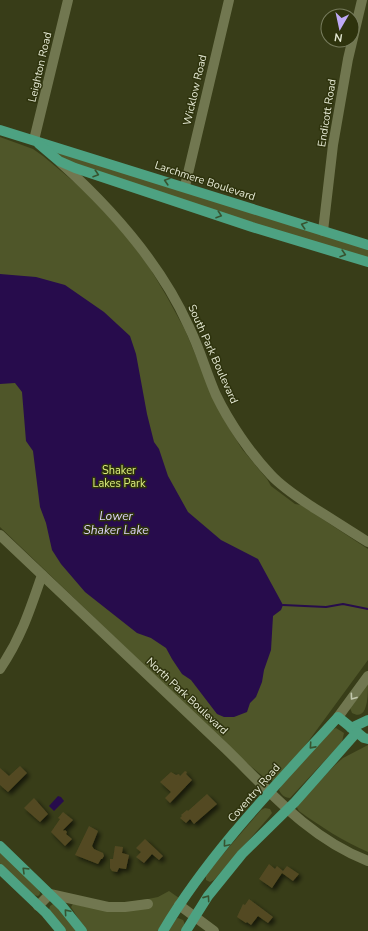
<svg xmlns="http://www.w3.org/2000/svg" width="368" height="931" viewBox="0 0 368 931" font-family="'Nunito Sans',sans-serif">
<defs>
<filter id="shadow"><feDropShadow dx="3" dy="3" stdDeviation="2" flood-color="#0009"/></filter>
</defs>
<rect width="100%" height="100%" fill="#383d18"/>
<!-- green -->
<g fill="#4f5629">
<polygon points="0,137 33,149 43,156 85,191 128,238 151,270 167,297 185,330 217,406 229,428 242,449 267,479 271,486 295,504 301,505 368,549 368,660 299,754 273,781 269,781 243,760 0,527"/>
<polygon points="34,140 368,245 368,262 75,168"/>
<path d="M368 682C368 695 368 722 352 713L350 708Z"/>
<path d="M336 728 344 733 342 742 290 798C284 798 281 794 279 790L281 786 331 730Z"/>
<path d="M368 745V852C343 841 321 827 299 811L296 806 335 765 343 758Z"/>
<polygon points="265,808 270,809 272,813 269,817 214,880 210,882 206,880 206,874 261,810"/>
<polygon points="0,851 39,888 40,894 38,896 33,895 0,865"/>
<polygon points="169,891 179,898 158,931 86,931 71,907 73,904 92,908 148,899 158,897"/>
<polygon points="53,904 57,905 76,931 66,931 49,910 50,906"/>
<path d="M178 918 183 920C186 924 183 927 181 931H166L173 920Z"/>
</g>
<!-- water -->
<g fill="#270c4c">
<polygon points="0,274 36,277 65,285 104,312 130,336 136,354 147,414 154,442 159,449 168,476 188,512 221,540 258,559 283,605 281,610 273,616 271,650 264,670 262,682 256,697 250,703 247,712 234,717 224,717 217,714 191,680 182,674 172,659 166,648 151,638 137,633 85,592 61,564 52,550 46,523 40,507 33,451 26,441 22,392 15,383 0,384"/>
<polygon points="58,796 61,797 64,801 54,811 49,806"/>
</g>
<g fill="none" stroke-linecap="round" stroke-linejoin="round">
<!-- stream -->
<polyline stroke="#270c4c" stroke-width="2" points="283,605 326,607 343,604 368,609"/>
</g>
<!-- building -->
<g fill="#534a23" filter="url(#shadow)">
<polygon points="20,766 27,773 8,792 0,785 0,768 9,776"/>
<polygon points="185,771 187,772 186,774 192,780 170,803 165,798 171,792 160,782 171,772 176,775 179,774 180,776"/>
<polygon points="207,794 217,804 194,824 190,819 186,823 180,818 182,816 181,815 187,810 188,811"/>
<polygon points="34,798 48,814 40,822 24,808"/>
<polygon points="63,812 73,820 63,830 64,831 65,830 67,832 66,834 72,839 65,846 51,832 60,819 58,818"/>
<polygon points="89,826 98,831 92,846 94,849 103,853 104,856 102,859 101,859 98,864 75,855"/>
<polygon points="145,839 163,856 159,860 152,854 144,863 136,857 141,852 136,848"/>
<polygon points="115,846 123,847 122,853 129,855 126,869 119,868 117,872 112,871 110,868 110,859 113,859"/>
<polygon points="269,864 275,869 277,866 283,871 287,866 299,874 293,881 282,873 272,888 259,879"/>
<polygon points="249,899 273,917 268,923 258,916 251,925 247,922 246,923 237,917 243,904 245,905"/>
</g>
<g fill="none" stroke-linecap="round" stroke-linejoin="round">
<!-- minor -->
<g stroke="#717750" stroke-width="10">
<polyline points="34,140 68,0"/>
<path d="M61 163C112 209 161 264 189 327 200 349 206 372 216 395 229 422 250 453 271 475 283 488 299 498 314 508 332 519 350 531 368 542"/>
<polyline points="185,186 229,0"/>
<polyline points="323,231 333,145 348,59 362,0"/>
<path d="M0 535 226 749C270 792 309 838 368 861"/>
<path d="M0 669C21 638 30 610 42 575"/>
<polyline points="338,717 368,676"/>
<polyline points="179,905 214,931"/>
<polyline points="38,906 50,894 108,907 125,907 148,904"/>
</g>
<!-- major -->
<g stroke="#4da282" stroke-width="10">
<polyline points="0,130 368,245"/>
<polyline points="39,144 59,161 75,168 252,227 368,262"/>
<polyline points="351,728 368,720"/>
<polyline points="0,846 62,906 82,931"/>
<polyline points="0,869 46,913 61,931"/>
<path d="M163 931C210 852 276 785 338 717L364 738 368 739"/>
<polyline points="186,931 208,896 242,854 295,802 357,732"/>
</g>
</g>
<!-- one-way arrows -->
<defs><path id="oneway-chevron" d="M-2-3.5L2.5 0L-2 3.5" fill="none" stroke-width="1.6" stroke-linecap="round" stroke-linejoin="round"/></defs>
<g stroke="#375430">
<use href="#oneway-chevron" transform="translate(96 174) rotate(18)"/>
<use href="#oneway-chevron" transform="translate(167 181) rotate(-163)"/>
<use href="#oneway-chevron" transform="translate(219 215) rotate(19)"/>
<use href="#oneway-chevron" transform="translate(304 225) rotate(-162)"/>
<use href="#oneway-chevron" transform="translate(343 254) rotate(17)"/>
<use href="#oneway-chevron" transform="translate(312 746) rotate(132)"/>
<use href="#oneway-chevron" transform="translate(226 844) rotate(130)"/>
<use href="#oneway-chevron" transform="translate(25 870) rotate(-136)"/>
<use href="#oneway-chevron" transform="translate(207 898) rotate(-55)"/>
<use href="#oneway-chevron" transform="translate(67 912) rotate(-131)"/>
</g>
<use stroke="#c2c7ac" href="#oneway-chevron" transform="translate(353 697) rotate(126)"/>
<g text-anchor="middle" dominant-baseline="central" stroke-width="3" stroke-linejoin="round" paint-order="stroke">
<!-- street labels -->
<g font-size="11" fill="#e5e9d4" stroke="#2e330d">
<text transform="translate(40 67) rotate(-77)">Leighton Road</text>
<text transform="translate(195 90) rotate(-77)">Wicklow Road</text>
<text transform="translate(327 113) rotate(-81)">Endicott Road</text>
<text transform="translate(205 181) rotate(18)">Larchmere Boulevard</text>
<text transform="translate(213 354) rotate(66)">South Park Boulevard</text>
<text transform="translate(187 696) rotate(43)">North Park Boulevard</text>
<text transform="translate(254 793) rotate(-49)">Coventry Road</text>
</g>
<!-- park labels -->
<g font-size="11" fill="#dced7d" stroke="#2e330d">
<text x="119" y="470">Shaker<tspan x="119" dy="13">Lakes Park</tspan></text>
</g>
<!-- water labels -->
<g font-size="12" font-style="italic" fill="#ddd3fb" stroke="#2e330d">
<text x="116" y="516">Lower<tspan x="116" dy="14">Shaker Lake</tspan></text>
</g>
</g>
<!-- north arrow -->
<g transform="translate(340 28) rotate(189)"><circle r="19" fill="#2e330d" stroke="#777c5d"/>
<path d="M0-3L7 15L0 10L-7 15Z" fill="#bea9f5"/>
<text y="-6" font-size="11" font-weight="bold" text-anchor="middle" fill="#e5e9d4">N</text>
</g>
</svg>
